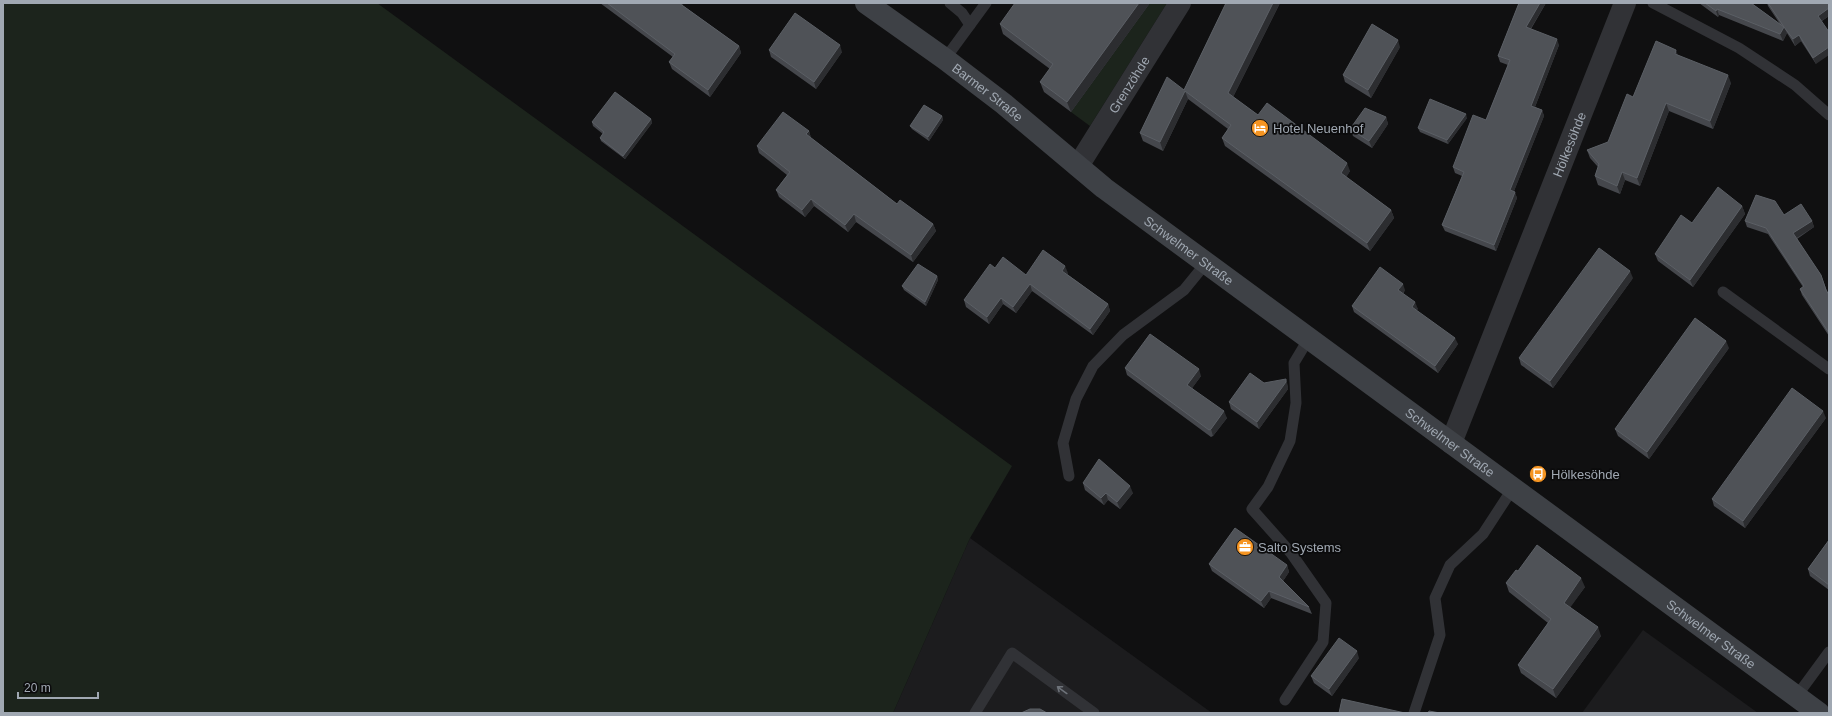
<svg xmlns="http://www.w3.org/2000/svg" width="1832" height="716" viewBox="0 0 1832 716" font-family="Arial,sans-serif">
<rect width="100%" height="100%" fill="#101011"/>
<!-- built -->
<g fill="#1c1c1e">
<polygon points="970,538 1212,713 893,713"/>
<polygon points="1643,630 1758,713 1582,713"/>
</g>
<!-- green -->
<g fill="#1c241c">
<polygon points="3,3 377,3 1012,466 970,538 893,713 3,713"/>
<polygon points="1150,3 1167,3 1090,126 1071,112"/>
</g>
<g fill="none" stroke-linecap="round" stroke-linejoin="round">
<!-- service -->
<g stroke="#313236" stroke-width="11">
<polyline points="950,3 962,13 970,25"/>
<polyline points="1653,3 1739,48 1795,85 1829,115"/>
<polyline points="945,59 986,3"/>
<polyline points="1723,292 1829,369"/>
<polyline points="1069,476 1063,443 1076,399 1093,366 1123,335 1184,290 1206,263"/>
<polyline points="1796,697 1829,652"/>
<polyline points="1285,700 1323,642 1326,603 1291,553 1252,509 1268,487 1290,441 1296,403 1294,363 1309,338"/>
<polyline points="975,713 1012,653 1094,713"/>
<polyline points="1414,713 1440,635 1435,598 1450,565 1483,534 1513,488"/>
</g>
<!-- minor -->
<g stroke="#313236" stroke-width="22">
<path id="s1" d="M1078 166 1180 3"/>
<path id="s2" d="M1451 443 1625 3"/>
</g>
<!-- secondary -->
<path stroke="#3e4146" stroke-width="22" id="s3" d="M866 3 945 59 1004 104 1104 188 1819 713"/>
</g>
<!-- wall -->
<g fill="#45474c">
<polygon points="600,3 684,3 682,5 739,46 741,53 710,97 672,69 669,62 673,57"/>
<polygon points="1150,3 1071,112 1044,92 1040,82 1050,69 1003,34 1000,24"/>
<polygon points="1226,3 1280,3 1233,97 1258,115 1350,171 1346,177 1391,210 1394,218 1370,251 1225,146 1222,138 1228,129 1188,99 1163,151 1143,141 1140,133 1184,90"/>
<polygon points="1519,3 1546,3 1531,29 1559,45 1535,107 1542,110 1544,116 1514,191 1517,198 1496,251 1445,231 1442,225 1462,176 1455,173 1453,167 1486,120 1508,65 1500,62 1498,56"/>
<polygon points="1699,3 1751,3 1780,24 1768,6 1767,3 1829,3 1829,16 1822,21 1816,64 1801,41 1795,46 1787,33 1783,41 1719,15 1718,17"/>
<polygon points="1400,47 1371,98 1345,82 1343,75"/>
<polygon points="769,50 842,52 816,89 771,57"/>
<polygon points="1678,55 1731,83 1713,129 1669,111 1640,186 1625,180 1620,194 1598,185 1595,176 1598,167 1590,158 1587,150 1608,142 1633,97"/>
<polygon points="942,116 943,120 929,141 912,129 910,126"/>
<polygon points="1386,117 1388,124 1372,148 1353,136 1350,129"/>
<polygon points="1467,118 1448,144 1420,132 1418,128"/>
<polygon points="651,119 652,123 625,159 601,141 600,138 603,134 593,126 592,122"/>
<polygon points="809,131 811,138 897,204 933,224 936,231 913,262 856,222 848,232 814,206 805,217 779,197 776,190 787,175 759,153 757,146"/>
<polygon points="1742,206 1745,214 1693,287 1658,261 1655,254 1692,223"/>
<polygon points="1784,215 1812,221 1814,227 1797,239 1821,275 1827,291 1829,295 1829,336 1802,295 1800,289 1803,287 1768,234 1747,227 1745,221"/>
<polygon points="995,268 1026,275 1068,273 1067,274 1108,304 1110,311 1093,335 1032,291 1016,313 1003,304 989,324 966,307 964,300"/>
<polygon points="937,276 938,280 926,306 904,290 902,286"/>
<polygon points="1633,278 1553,388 1521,365 1519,358"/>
<polygon points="1405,290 1403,294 1418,309 1416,310 1458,344 1438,373 1354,312 1352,306"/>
<polygon points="1729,348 1649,459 1618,436 1615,429"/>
<polygon points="1125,368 1201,376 1192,388 1227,418 1213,436 1211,437 1127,375"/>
<polygon points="1264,383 1288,386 1288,389 1259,429 1231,409 1229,402"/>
<polygon points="1826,418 1745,528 1714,506 1712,499"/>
<polygon points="1083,483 1133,493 1120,509 1108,500 1104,505 1085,490"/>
<polygon points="1829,540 1829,590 1810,576 1808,569"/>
<polygon points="1209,564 1287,565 1289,572 1283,581 1309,607 1312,614 1271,598 1264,608 1212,571"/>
<polygon points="1518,571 1585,587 1570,607 1601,636 1556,698 1521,673 1518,665 1548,623 1509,592 1506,583"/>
<polygon points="1359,658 1332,696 1314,683 1311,676"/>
</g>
<!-- shaded-wall -->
<g fill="#2c2d30">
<polygon points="677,3 684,3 680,9"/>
<polygon points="1139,3 1150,3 1071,112 1067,102"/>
<polygon points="1273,3 1280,3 1231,101 1228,93"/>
<polygon points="1540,3 1546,3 1528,33 1526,27"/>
<polygon points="1829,8 1829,16 1820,22 1818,16"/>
<polygon points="1717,9 1719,15 1718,17 1716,11"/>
<polygon points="1784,27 1787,33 1783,41 1780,34"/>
<polygon points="1799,35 1801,41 1795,46 1793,39"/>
<polygon points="1557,39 1559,45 1533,112 1531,106"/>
<polygon points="1398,40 1400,47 1371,98 1368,90"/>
<polygon points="840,45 842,52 816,89 814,82"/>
<polygon points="739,46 741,53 710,97 708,90"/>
<polygon points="1829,47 1829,55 1816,64 1813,58"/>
<polygon points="1676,50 1679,58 1675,54"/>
<polygon points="1728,75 1731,83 1713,129 1710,121"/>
<polygon points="1185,91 1188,99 1163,151 1160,142"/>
<polygon points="1666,103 1669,111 1640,186 1637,178"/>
<polygon points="1542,110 1544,116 1512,196 1510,190"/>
<polygon points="1466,114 1467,118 1448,144 1447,140"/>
<polygon points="942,116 943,120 929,141 928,137"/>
<polygon points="1386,117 1388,124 1372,148 1369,141"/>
<polygon points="651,119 652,123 625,159 623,156"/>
<polygon points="809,131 811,138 806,134"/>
<polygon points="1347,163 1350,171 1344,181 1341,173"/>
<polygon points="1622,172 1625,180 1620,194 1617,186"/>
<polygon points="1515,192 1517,198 1496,251 1494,245"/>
<polygon points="811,199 814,206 805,217 802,210"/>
<polygon points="1742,206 1745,214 1693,287 1690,280"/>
<polygon points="1391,210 1394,218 1370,251 1367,243"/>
<polygon points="854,214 856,222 848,232 845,225"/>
<polygon points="1812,221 1814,227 1795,239 1793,233"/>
<polygon points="933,224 936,231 913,262 911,255"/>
<polygon points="1065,266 1068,273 1065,277 1062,271"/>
<polygon points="1630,271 1633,278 1553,388 1550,381"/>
<polygon points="937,276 938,280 926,306 925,302"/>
<polygon points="1030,284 1032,291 1016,313 1013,307"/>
<polygon points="1403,284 1405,290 1400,297 1398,290"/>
<polygon points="1001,298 1003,304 989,324 987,317"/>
<polygon points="1415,302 1418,309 1414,314 1412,307"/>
<polygon points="1108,304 1110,311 1093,335 1090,329"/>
<polygon points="1455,338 1458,344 1438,373 1435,366"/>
<polygon points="1726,341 1729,348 1649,459 1647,452"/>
<polygon points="1199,369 1201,376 1190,391 1187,385"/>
<polygon points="1286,379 1288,386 1288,389 1259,429 1257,422"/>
<polygon points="1224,411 1227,418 1213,436 1211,429"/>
<polygon points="1823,411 1826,418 1745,528 1743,521"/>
<polygon points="1130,486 1133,493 1120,509 1117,502"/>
<polygon points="1106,493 1108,500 1104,505 1101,498"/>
<polygon points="1287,565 1289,572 1281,584 1279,577"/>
<polygon points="1581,578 1585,587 1567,612 1564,603"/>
<polygon points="1269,591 1271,598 1264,608 1261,601"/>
<polygon points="1598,627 1601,636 1556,698 1553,689"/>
<polygon points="1357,651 1359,658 1332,696 1329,689"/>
</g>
<!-- building -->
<g fill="#4f5257" stroke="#5b5f65">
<polygon points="607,3 679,3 739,46 708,90 669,62 675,54"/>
<polygon points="1015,3 1139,3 1067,102 1040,82 1053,64 1000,24"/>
<polygon points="1226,3 1273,3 1228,93 1258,115 1267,103 1347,163 1341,173 1391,210 1367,243 1222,138 1231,125 1185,91 1160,142 1140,133 1167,77 1184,90"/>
<polygon points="1519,3 1540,3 1526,27 1557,39 1531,106 1542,110 1510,190 1515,192 1494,245 1442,225 1464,172 1453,167 1473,115 1486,120 1510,60 1498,56"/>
<polygon points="1705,3 1751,3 1784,27 1768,3 1829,3 1829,8 1818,16 1829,32 1829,47 1813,58 1799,35 1793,39 1784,27 1780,34 1717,9 1716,11"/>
<polygon points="795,13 840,45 814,82 769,50"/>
<polygon points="1372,24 1398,40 1368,90 1343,75"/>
<polygon points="1656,41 1676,50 1675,54 1728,75 1710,121 1666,103 1637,178 1622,172 1617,186 1595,176 1599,164 1587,150 1608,142 1627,94 1633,97"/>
<polygon points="615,92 651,119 623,156 600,138 604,132 592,122"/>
<polygon points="1430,99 1466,114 1447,140 1418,128"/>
<polygon points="924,105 942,116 928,137 910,126"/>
<polygon points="1365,108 1386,117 1369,141 1350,129"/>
<polygon points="783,112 809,131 806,134 897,204 900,200 933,224 911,255 854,214 845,225 811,199 802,210 776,190 790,172 757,146"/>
<polygon points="1718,187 1742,206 1690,280 1655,254 1681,215 1692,223"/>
<polygon points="1756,195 1775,201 1784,215 1801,204 1812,221 1793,233 1821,275 1826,290 1829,295 1829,333 1800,289 1804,286 1766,228 1745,221"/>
<polygon points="1599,248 1630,271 1550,381 1519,358"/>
<polygon points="1043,250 1065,266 1062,271 1108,304 1090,329 1030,284 1013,307 1001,298 987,317 964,300 990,264 995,268 1003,257 1026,275"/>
<polygon points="918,264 937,276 925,302 902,286"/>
<polygon points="1380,267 1403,284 1398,290 1415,302 1412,307 1455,338 1435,366 1352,306"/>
<polygon points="1695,318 1726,341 1647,452 1615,429"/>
<polygon points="1150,334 1199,369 1187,385 1224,411 1211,429 1209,430 1125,368"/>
<polygon points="1250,373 1264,383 1286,379 1286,382 1257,422 1229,402"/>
<polygon points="1792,388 1823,411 1743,521 1712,499"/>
<polygon points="1099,459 1130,486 1117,502 1106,493 1101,498 1083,483"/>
<polygon points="1235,528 1287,565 1279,577 1309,607 1269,591 1261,601 1209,564"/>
<polygon points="1829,540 1829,585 1808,569"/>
<polygon points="1537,545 1581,578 1564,603 1598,627 1553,689 1518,665 1551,619 1506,583 1516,570 1518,571"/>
<polygon points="1339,638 1357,651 1329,689 1311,676"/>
<polygon points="1342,699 1405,713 1339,713"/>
<polygon points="1030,709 1040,709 1047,713 1021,713"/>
<polygon points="1429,711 1440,713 1428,713"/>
</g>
<!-- one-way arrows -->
<defs><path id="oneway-shaft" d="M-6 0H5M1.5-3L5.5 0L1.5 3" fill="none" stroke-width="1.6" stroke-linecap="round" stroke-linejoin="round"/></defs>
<use stroke="#6e737a" href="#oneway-shaft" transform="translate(1062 690) rotate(-144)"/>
<!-- icons -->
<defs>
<symbol id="hotel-disc" viewBox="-11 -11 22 22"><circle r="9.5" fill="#f69522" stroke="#0b0b0c"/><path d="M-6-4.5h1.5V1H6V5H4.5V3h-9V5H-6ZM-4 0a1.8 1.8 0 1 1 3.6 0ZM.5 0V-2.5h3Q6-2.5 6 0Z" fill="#fff"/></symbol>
<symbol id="bus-disc" viewBox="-11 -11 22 22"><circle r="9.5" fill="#f69522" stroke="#0b0b0c"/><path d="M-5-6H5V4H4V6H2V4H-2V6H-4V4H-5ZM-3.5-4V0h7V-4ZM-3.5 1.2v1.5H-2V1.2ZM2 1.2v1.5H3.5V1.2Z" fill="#fff"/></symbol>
<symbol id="office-disc" viewBox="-11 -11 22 22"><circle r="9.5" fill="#f69522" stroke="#0b0b0c"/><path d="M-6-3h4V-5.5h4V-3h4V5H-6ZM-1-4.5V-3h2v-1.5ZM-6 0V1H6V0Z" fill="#fff"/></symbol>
</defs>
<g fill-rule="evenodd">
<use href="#hotel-disc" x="1250" y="118" width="20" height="20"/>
<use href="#bus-disc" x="1528" y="464" width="20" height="20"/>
<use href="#office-disc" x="1235" y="537" width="20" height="20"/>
</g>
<g text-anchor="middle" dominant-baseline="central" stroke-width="3.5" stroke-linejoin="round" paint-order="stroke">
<!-- street labels -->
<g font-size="13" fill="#a0a8b2" stroke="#0b0b0c">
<text stroke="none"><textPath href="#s1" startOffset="96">Grenzöhde</textPath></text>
<text stroke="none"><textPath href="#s3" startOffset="151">Barmer Straße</textPath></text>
<text stroke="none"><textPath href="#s2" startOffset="321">Hölkesöhde</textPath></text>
<text stroke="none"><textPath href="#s3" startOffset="407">Schwelmer Straße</textPath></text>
<text stroke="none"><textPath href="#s3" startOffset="731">Schwelmer Straße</textPath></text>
<text stroke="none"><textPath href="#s3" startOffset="1055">Schwelmer Straße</textPath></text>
</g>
<!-- poi labels -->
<g font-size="13" fill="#a0a8b2" stroke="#0b0b0c" text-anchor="start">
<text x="1273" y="128">Hotel Neuenhof</text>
<text x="1551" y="474">Hölkesöhde</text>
<text x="1258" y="547">Salto Systems</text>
</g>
</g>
<!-- border -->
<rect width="1832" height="716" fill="none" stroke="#a0a8b2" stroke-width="8"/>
<!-- scale -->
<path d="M18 692v6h80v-6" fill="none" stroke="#a0a8b2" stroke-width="2"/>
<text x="24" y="692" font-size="12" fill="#a0a8b2" stroke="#0b0b0c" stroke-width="3" paint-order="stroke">20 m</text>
</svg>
